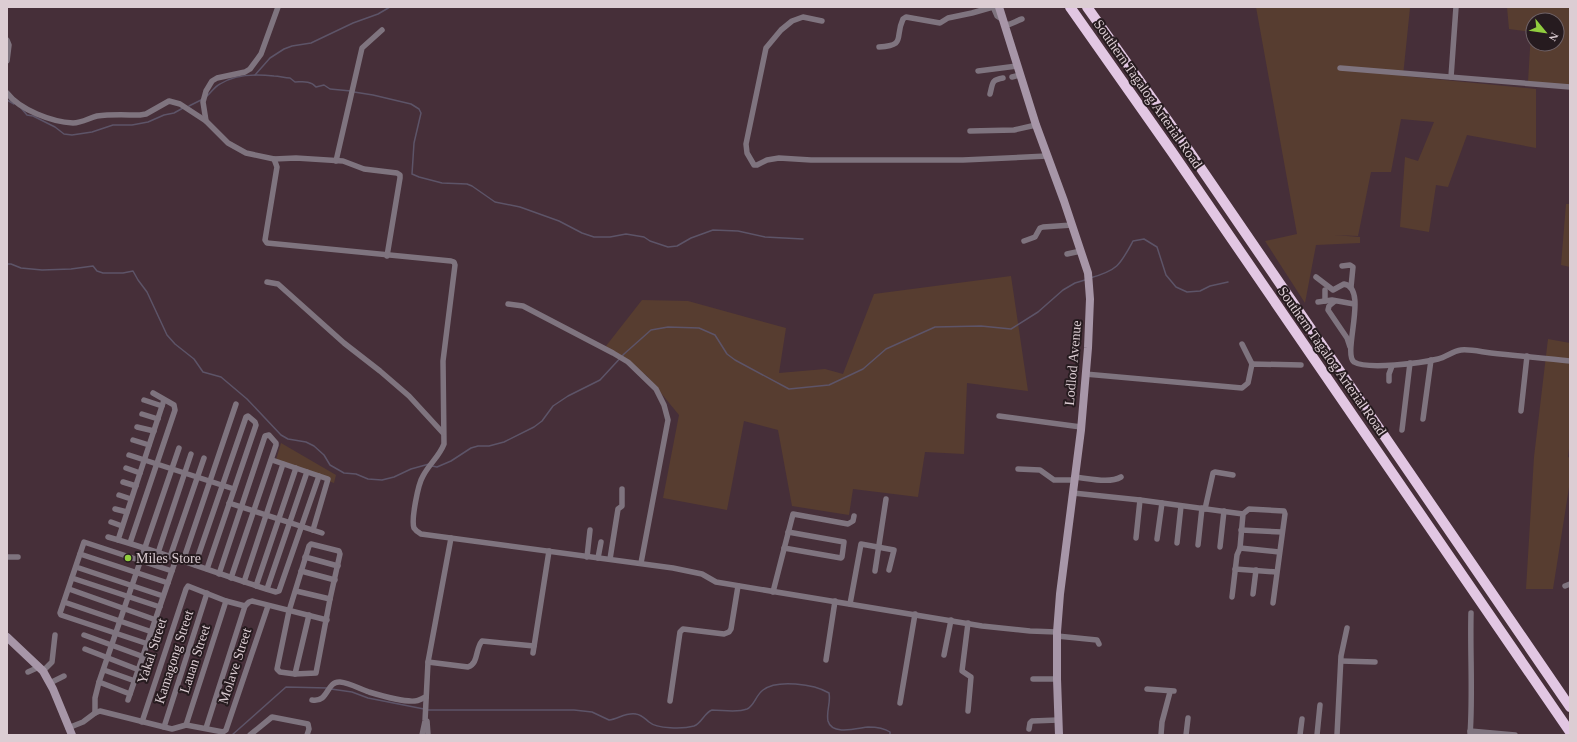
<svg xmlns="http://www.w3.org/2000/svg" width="1577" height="742" viewBox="0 0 1577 742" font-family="'Times New Roman',serif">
<rect width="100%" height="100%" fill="#462f39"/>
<!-- green -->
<g fill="#573d30" fill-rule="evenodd">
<polygon points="1256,7 1412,7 1410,8 1403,76 1536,89 1536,148 1467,135 1448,187 1436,185 1429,232 1400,227 1405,157 1418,161 1434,122 1401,119 1391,172 1371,172 1358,236 1334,235 1360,237 1360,243 1316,245 1305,303 1265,241 1297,234"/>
<path d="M1507 7H1570V86L1528 82 1531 32 1509 29ZM1533 20H1557V44H1533Z"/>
<polygon points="1566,204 1570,204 1570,267 1561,265"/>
<polygon points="1011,276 1028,391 967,383 964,454 925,452 918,497 853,489 849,515 792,506 778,430 744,421 727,510 663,498 679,415 647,376 606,346 642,300 688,301 786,328 779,373 825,369 843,374 874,294"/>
<polygon points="1548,339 1570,343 1570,441 1568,457 1570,458 1570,481 1553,589 1526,589 1534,457"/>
<polygon points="281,443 336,475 334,483 275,463"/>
</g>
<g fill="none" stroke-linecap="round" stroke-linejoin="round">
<!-- stream -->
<g stroke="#5d5468" stroke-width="1.5">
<polyline points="255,75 270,58 284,49 292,46 311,43 353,23 378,14 390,7"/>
<polyline points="354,92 373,95 411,104 419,109 421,113 414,143 412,174 419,177 442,183 467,184 472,186 495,202 520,207 559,221 582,233 594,237 610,237 626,234 644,237 650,241 668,247 677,246 691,238 713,230 738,231 765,237 803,239"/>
<path d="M206 97C211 93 214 87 220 84 235 74 257 74 274 76 280 76 284 78 290 78L295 82C302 82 310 80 316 87L324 85 330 89 351 91"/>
<polyline points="7,100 14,104"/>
<polyline points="189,106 201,100"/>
<polyline points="21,108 27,115 33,116 55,127 64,134 72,135 92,132 113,125 132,125 148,122 164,115 174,113 183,108"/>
<polyline points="7,264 11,264 21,268 42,270 71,269 93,266 97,271 103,273 123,273 133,271 138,280 147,292 167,335 175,344 194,359 203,372 221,377 247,399 281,435 288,439 306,442 314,446 324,455 330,465 344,473 356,474 368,479 382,480 394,477 411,469 429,464"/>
<path d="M1090 278C1118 270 1120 265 1133 241L1144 239 1157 247 1166 275 1176 287 1187 292 1200 291 1210 286 1228 282"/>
<polyline points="432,466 437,467 451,461 471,448 478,446 489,446 504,442 534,427 542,421 553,406 568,396 600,380 624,354 651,330 668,327 699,328 715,335 727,354 735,360 789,389 829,385 863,369 886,349 935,327 981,326 1011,329 1038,312 1063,290 1075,283 1085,280"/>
<polyline points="331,689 352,692 368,698 424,709"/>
<path d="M427 710H574L592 712 609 720C618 719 626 712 636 714 642 715 644 718 649 722 657 729 683 729 694 726 702 723 704 713 712 710 723 710 737 713 747 709 754 706 756 695 763 690 777 679 814 684 829 693 831 703 826 711 828 721 832 736 858 728 868 727 875 727 884 728 890 732V735"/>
<polyline points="232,735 286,687 328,688"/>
</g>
<!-- street -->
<g stroke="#7f747f" stroke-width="5.5">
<polyline points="278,7 261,54 250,69 245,72 217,78 212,81 206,91 203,102 206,121 228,143 246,153 274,159 296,158 343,161 364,169 397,173 400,175 400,178 387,256"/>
<polyline points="993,7 997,16 1003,20"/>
<polyline points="822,21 803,17 792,21 781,30 766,48 746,144 747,153 754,165 757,165 767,160 779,158 811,160 963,160 1047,156"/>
<path d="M1005 25C1014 24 1015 21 1022 19"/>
<polyline points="7,40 9,45 7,61"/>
<path d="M879 47C907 45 894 38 903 19L906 17 940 23 948 18 972 13 993 7"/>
<polyline points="1340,68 1570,87"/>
<polyline points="978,71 1017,66"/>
<polyline points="1012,77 1020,75"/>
<polyline points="1451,77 1456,7"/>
<path d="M7 93C20 110 52 122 73 123 82 123 89 118 97 116 111 114 126 115 140 115L146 114 169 101 180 104 206 121"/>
<path d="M990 94C993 83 991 80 1003 78"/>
<polyline points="970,131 1014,130 1036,125"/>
<path d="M274 159 277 167 265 240 267 243 451 261 454 262 455 265 443 361 444 444C439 457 429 464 423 476 418 484 411 520 414 528 416 531 419 533 421 534L673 568 702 574 716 582 982 626 1030 631 1057 632"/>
<polyline points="336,161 362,48 382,30"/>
<polyline points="1024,241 1035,237 1040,228 1043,227 1072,225"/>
<polyline points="1067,254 1081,251"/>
<polyline points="1342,266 1350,265 1353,267 1351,287"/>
<path d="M1316 277 1333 290 1344 284C1369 288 1342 353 1354 362 1367 370 1422 363 1438 359 1446 357 1453 351 1461 350 1470 349 1482 352 1491 353 1517 356 1544 358 1570 361"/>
<polyline points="267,282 278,284 344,343 380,371 409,396 443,433"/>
<polyline points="1325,301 1325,290"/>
<polyline points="1335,301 1329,306 1328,310 1347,338 1350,347"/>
<polyline points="1318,302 1332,300 1354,304"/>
<polyline points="508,304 523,306 613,353 628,362 656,389 664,405 668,420 641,563"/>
<polyline points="1242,344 1252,364"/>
<polyline points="1085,374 1242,388 1248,383 1252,364 1301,365"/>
<polyline points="1389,381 1389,374 1392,366"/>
<polyline points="144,400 162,406"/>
<polyline points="1521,411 1527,356"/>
<polyline points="142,414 158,419"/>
<polyline points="999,416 1081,427"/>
<polyline points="1423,419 1431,360"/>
<polyline points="137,427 154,431"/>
<polyline points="1402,430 1410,363"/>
<polyline points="133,440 149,445"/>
<polyline points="129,455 234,489"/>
<polyline points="272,460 328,479 313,530"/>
<polyline points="126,468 140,473"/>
<polyline points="1018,469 1040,470 1054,480 1074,480"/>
<path d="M1074 477C1088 478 1109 484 1121 477"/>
<polyline points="123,482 136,486"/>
<polyline points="1073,493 1140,500 1243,514"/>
<polyline points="119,495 131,499"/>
<polyline points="229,503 322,533"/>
<polyline points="115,509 127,512"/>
<polyline points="1205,509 1213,473 1215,472 1233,475"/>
<polyline points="111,522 122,526"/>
<polyline points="1241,530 1282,532"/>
<path d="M108 537C165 553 220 575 276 592L279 591 319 476"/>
<polyline points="1136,538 1140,500"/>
<polyline points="1157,539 1162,503"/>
<polyline points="118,540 164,400"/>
<polyline points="130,543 175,410 174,405 153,393"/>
<polyline points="1177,543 1181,506"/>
<polygon points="311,544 339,551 340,554 330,599 316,673 295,674 280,672 277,669 289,611 309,546"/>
<polyline points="1198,545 1202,508"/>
<polyline points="1220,547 1224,511"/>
<polyline points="784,548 841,558 842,557 844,542 788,532"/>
<polyline points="1240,548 1279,552"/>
<polyline points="158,553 191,454"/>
<polyline points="80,554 168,583"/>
<polyline points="7,557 18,557"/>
<polyline points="170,557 204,458"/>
<polyline points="305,557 338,566"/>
<polyline points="587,557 590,530"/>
<polyline points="598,558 601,542"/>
<polyline points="610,559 618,509 622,506 622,489"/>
<polyline points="183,561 236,404"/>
<polyline points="195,565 246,417 248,416 255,422 256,425 207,569"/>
<polyline points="76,567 163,596"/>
<polyline points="1235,569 1276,572"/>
<polyline points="301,571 335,580"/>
<polyline points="875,571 886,499"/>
<polyline points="219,574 265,436 269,435 276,443 276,445 231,578"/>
<polyline points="72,578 160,607"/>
<polyline points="244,582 283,464"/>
<polyline points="256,586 296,468"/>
<polyline points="1565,586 1570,584"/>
<polyline points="69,589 156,620"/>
<polyline points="267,589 307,472"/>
<polyline points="296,591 330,599"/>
<polyline points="773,592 793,514 848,524 853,521 854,516"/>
<polyline points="1253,594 1256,570"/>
<polyline points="1232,597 1237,555 1240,548 1243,514 1249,509 1284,511 1285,514 1273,603"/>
<polyline points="64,602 152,632"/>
<polyline points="850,604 861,544 894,550 889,570"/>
<polyline points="84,635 144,657"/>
<polyline points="1057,636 1097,640 1099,644"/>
<polyline points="148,644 61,615 60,613 84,542 172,571"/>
<polyline points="85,649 139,670"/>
<polyline points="533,653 549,551"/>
<polyline points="944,655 951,620"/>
<polyline points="826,660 835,601"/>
<polyline points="1341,661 1375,662"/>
<path d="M428 662 468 667C479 663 475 649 482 641L534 646"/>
<polyline points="104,670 135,681"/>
<polyline points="43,671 52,662 55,635"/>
<polyline points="28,672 39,667"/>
<polyline points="295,674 309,615"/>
<polyline points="1033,679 1057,679"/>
<polyline points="99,682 130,694 176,559"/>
<polyline points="50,683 64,676"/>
<polyline points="1147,689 1174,691"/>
<polyline points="128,700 130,694"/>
<path d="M312 700C329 703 326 681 340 682 350 683 360 689 369 692 379 695 405 702 415 701 419 701 422 698 426 697"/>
<polyline points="670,701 680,632 683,629 724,634 729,632 731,629 738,586"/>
<polyline points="900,703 915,614"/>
<polyline points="968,711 971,677 962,671 968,623"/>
<polyline points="95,713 95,698 99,682 179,448"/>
<polyline points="427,721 428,735"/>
<polyline points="142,722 186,589 188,586 226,601 245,606"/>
<polyline points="186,725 226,601"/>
<polyline points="164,727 207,593"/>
<polyline points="68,728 83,722 95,713 100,711 172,729 186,725 223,732 226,730 268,606"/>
<polyline points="206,728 245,606 249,602 252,601 327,620"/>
<polyline points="1029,729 1030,723 1032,721 1058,720"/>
<polyline points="1470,731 1515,735"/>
<polyline points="250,735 272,717 308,724 309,729 307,735"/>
<polyline points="422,735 425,721 428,662 451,538"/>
<polyline points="1161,735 1162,722 1170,692"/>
<polyline points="1186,735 1188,718"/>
<polyline points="1300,735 1302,719"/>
<polyline points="1317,735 1320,705"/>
<polyline points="1337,735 1341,656 1347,628"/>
<path d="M1470 735C1473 695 1470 654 1471 613"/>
</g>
<!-- secondary -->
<g stroke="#a796a8" stroke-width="8">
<polyline points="999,7 1036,125 1064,201 1088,273 1090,299 1088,348 1081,430 1060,594 1057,632 1057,679 1059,735"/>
<polyline points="7,637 43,671 53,689 72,735"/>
</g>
<!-- highway -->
<g stroke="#e2c7e3" stroke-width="10">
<polyline points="1070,7 1172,152 1570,732"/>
<polyline points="1087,7 1185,145 1570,707"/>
</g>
</g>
<!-- markers -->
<circle fill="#91cd3f" stroke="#261b1f" stroke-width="1.5" cx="128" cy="558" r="4"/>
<g text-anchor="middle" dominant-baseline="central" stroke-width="4" stroke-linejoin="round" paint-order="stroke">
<!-- street labels -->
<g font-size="14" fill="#dccdd3" stroke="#261b1f">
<text transform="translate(1148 94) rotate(55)">Southern Tagalog Arterial Road</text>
<text transform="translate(1332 361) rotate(55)">Southern Tagalog Arterial Road</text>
<text transform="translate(1073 363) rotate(-85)">Lodlod Avenue</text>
<text transform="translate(152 651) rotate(-72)">Yakal Street</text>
<text transform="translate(174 657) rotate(-72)">Kamagong Street</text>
<text transform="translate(195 659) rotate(-72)">Lauan Street</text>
<text transform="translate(235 666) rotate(-72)">Molave Street</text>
</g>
<!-- poi labels -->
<g font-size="14" fill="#dccdd3" stroke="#261b1f" text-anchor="start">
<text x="136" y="558">Miles Store</text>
</g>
</g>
<!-- border -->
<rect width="1577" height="742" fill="none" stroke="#dccdd3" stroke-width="16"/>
<!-- north arrow -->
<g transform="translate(1545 32) rotate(119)"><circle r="19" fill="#261b1f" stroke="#6f6267"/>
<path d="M0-3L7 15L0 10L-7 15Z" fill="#91cd3f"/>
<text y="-6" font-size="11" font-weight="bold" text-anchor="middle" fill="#dccdd3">N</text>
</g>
</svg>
